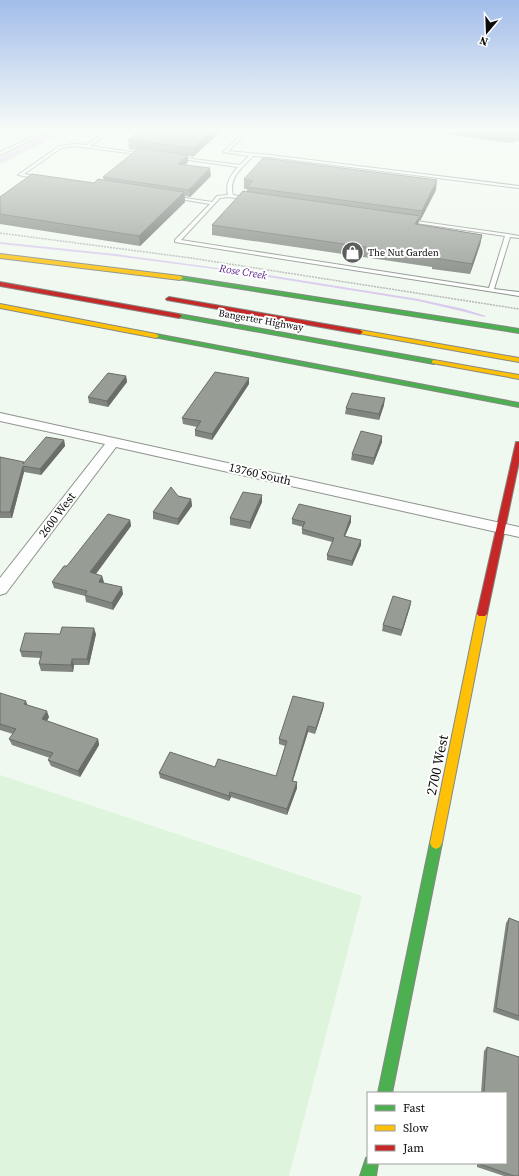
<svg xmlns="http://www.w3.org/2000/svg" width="519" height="1176" viewBox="0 0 519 1176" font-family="'Source Serif 4',serif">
<rect width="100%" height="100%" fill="#f0f9ef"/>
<!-- farmland -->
<polygon fill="#def4dd" points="0,775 362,896 289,1176 0,1176"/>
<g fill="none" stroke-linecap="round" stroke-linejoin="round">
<!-- stream -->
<polygon fill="#dacaee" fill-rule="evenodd" points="0,242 115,254 268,275 418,299 464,309 486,316 484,317 461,311 418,301 230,271 115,256 0,244"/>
<!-- canal -->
<polygon fill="#dacaee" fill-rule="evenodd" points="53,131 65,131 64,133 0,164 0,157"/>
<defs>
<g id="lane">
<polygon points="45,131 49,131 0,155 0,152"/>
<polygon points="107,131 111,131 90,146 146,154 144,155 74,146 61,148 24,174 41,177 41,179 18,175 59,146 74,144 86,145"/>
<path d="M245 131H249L228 151 270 155 519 186V188L270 157 253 156C243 167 228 178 233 195L249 198V200L228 197 220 198 181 240 489 288 505 236 409 222 407 221 409 220 508 234 519 236V238L510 237 494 289 519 292V296L175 242V240L210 204 174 198 172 197V196L212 202 217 196 228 195C225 183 231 175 238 167L175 158 177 157 240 165 249 156 223 152Z"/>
</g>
<polygon id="street" points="0,413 519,527 519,537 116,447 6,593 0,595 0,578 105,444 0,421"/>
<g id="fast">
<polygon points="180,276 519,329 519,333 178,279 177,278"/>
<polygon points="179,314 434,360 437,362 434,364 177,317 176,316"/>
<polygon points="156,334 519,403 519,407 154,337 153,336"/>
<polygon points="436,837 440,839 442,843 392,1093 378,1093 430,843 432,839"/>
<polygon points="368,1157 368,1163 378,1163 376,1176 360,1176 366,1158"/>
</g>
<g id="slow">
<polygon points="0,254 180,276 183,278 180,280 0,258"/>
<polygon points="0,304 156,334 159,336 156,338 0,308"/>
<polygon points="360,330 519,358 519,362 358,333 358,331"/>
<polygon points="434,360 519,375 519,379 432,363 432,361"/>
<polygon points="482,611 485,612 487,614 442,843 440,847 436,849 432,847 430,843 477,614 479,612"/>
</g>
<g id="jam">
<polygon points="0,282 179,314 182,316 179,318 0,286"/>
<polygon points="169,297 360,330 363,332 360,334 167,300 166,299"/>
<polygon points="516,442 519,442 519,462 487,614 485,616 479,616 477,614"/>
</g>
</defs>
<!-- lane casing -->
<use href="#lane" stroke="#8e928e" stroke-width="2"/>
<!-- street casing -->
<use href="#street" stroke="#8e928e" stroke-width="2"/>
<!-- fast casing -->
<use href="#fast" stroke="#858984" stroke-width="2"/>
<!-- slow casing -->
<use href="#slow" stroke="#858984" stroke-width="2"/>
<!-- jam casing -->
<use href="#jam" stroke="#858984" stroke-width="2"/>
<!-- path -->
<polyline stroke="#b5b7b5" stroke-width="1.5" stroke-dasharray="2 1" stroke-linecap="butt" points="0,233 191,258 519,309"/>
<!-- lane -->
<use href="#lane" fill="#fdfefd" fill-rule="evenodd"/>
<!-- street -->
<use href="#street" fill="#fdfefd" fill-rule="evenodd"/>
<!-- fast -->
<use href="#fast" fill="#4caf50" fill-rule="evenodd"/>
<!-- slow -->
<use href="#slow" fill="#ffc107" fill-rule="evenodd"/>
<!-- jam -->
<use href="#jam" fill="#c62828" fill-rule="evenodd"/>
</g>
<!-- wall -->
<g fill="#828680">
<polygon points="221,131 193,157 188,156 188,162 185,165 211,176 190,197 185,196 185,202 140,246 0,224 0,197 94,183 104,180 103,177 137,150 129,149 128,140"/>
<polygon points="449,131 519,131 519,141 514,141 513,143 457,136 457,135 448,134"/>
<polygon points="244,179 436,190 420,221 419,220 418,224 482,235 480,245 470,274 432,269 432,267 212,235 212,225 247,192 247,189 244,189"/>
<polygon points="126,376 127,382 108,407 89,403 88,397"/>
<polygon points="249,384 212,440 195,436 195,430 197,427 183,424 182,418"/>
<polygon points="384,405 379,420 345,414 346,408"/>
<polygon points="64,440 65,446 41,475 24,472 12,518 0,518 0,457 24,463"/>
<polygon points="382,442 373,465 351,460 352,454"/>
<polygon points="178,496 191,499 192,506 178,525 153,519 153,512"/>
<polygon points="262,502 250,529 230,525 230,518"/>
<polygon points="292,519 351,522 345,536 361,545 352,566 327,560 327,555 332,542 302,534 302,529 303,527 292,524"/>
<polygon points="130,520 131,526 96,574 102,576 103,583 123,594 113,610 86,602 85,596 54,588 52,582 67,566"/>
<polygon points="411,601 410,607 401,636 382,631 383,625"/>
<polygon points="60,634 96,634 89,665 74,665 73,672 41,671 39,664 41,658 22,657 20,651"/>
<polygon points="0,693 28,705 49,717 47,721 98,739 99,745 80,777 51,766 48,760 50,758 12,745 9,739 13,734 0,730"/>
<polygon points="324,703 323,709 315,734 308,732 293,781 297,782 297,788 287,815 231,797 229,801 160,778 159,773 215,767 276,776 285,746 279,744 279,739"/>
<polygon points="509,918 519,922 519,1021 493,1012 506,923"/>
<polygon points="487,1047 519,1057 519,1176 504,1176 477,1167 477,1163 506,1163 506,1093 481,1093 484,1051"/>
</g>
<!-- shaded-wall -->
<g fill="#6a6d68">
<polygon points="212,131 221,131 193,157 193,148"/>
<polygon points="188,155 188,162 178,171 178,164"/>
<polygon points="210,168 211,176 190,197 189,190"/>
<polygon points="437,180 436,190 420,221 422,211"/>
<polygon points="184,192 185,202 140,246 139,236"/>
<polygon points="420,216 418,225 415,224"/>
<polygon points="482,235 480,245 470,274 472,264"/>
<polygon points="126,376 127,382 108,407 107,401"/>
<polygon points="249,378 249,384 212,440 212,434"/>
<polygon points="385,398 384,405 379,420 379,414"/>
<polygon points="382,436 382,442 373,465 374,458"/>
<polygon points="64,440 65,446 41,475 40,469"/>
<polygon points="23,466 24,472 12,518 10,512"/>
<polygon points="262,495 262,502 250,529 250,522"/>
<polygon points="191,499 192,506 178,525 178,519"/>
<polygon points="351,516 351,522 343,541 344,536"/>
<polygon points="130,520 131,526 92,579 90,572"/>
<polygon points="361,540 361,545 352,566 352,561"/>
<polygon points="102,576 104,582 100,588 99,582"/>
<polygon points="122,587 123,594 113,610 112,603"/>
<polygon points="411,601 410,607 401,636 402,630"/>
<polygon points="94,628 96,634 89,665 87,659"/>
<polygon points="72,659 74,665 73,672 71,665"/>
<polygon points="26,701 28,707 24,704"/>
<polygon points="324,703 323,709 315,734 316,728"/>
<polygon points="47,711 49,717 44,725 42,719"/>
<polygon points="308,726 308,732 291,786 292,781"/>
<polygon points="98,739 99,745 80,777 78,771"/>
<polygon points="297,782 297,788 287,815 287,809"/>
<polygon points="230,792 231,797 229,801 229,796"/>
</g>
<!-- building -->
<g fill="#979c95" stroke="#6a6d68">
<polygon points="140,131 212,131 193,148 128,140"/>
<polygon points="479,131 519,131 519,133 516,133 515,135"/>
<polygon points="139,148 188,155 178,164 210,168 189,190 103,177"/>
<polygon points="263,158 437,180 422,211 247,187 253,181 244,179"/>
<polygon points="32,174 94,183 98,179 184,192 139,236 0,214 0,197"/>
<polygon points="243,191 420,216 415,224 482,235 472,264 434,258 434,257 212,225"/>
<polygon points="215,372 249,378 212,434 195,430 201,421 182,418"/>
<polygon points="108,373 126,376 107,401 88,397"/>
<polygon points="352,393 385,398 379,414 346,408"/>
<polygon points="361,431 382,436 374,458 352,454"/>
<polygon points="46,437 64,440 40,469 23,466 10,512 0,512 0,457 24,462 23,464"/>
<polygon points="171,487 178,496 191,499 178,519 153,512"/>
<polygon points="243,492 262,495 250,522 230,518"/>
<polygon points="299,504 351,516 344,536 361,540 352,561 327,555 334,538 302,529 305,522 292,519"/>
<polygon points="108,514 130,520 90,572 102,576 99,582 122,587 112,603 85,595 87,591 52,582 64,566 67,566"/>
<polygon points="393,596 411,601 402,630 383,625"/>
<polygon points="62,627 94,628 87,659 72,659 71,665 39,664 42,652 20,651 25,633 60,634"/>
<polygon points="0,693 26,701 24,704 47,711 42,719 98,739 78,771 48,760 53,753 9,739 16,729 0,724"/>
<polygon points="293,696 324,703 316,728 308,726 292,781 297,782 287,809 230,792 229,796 159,773 170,752 215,767 218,759 276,776 287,741 279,739"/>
<polygon points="509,918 519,922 519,1016 496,1008"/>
<polygon points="487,1047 519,1057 519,1176 514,1176 480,1164 480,1163 506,1163 506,1093 484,1093"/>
</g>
<!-- sky -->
<linearGradient id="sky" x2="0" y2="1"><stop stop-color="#a2bdea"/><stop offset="0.44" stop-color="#f8fcf8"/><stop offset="1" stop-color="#f8fcf8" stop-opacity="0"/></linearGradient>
<rect width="519" height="295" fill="url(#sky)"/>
<!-- icons -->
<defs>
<symbol id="shop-disc" viewBox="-11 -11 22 22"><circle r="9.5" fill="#5b5e5b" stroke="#fff"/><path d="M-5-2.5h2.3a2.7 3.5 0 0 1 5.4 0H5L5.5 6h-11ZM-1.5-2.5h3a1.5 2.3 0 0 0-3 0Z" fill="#fff"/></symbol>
</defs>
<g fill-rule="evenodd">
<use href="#shop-disc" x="340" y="240" width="25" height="25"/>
</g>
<g text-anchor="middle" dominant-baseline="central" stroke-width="4" stroke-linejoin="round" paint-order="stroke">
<!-- far-poi labels -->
<g font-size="10" fill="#0b0b0b" stroke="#fff" text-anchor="start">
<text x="368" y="252">The Nut Garden</text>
</g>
<!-- far-street labels -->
<g font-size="10" fill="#0b0b0b" stroke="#fff">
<text transform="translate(261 320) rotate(10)">Bangerter Highway</text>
</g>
<!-- far-water labels -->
<g font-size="11" font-style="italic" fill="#5b248d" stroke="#fff">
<text transform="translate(243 272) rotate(9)">Rose Creek</text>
</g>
<!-- street labels -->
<g font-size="12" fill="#0b0b0b" stroke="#fff">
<text transform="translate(260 474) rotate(13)">13760 South</text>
<text transform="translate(57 515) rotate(-53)">2600 West</text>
</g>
<!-- near-street labels -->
<g font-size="14" fill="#0b0b0b" stroke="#fff">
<text transform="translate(437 765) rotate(-78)">2700 West</text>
</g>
</g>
<!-- legend -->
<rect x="367" y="1092" width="140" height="72" fill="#ffffff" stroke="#9d9d9d"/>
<rect x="375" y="1105" width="20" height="6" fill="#4caf50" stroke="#9d9d9d"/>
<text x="403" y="1112" font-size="12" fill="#0b0b0b">Fast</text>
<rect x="375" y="1125" width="20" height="6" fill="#ffc107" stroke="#9d9d9d"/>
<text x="403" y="1132" font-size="12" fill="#0b0b0b">Slow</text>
<rect x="375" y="1145" width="20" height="6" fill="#c62828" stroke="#9d9d9d"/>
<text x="403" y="1152" font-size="12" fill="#0b0b0b">Jam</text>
<!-- north arrow -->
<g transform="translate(487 32) rotate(199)" stroke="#ffffff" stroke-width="3" paint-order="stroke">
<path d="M0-3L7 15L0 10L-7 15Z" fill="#0b0b0b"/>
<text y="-6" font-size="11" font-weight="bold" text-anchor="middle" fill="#0b0b0b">N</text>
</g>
</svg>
